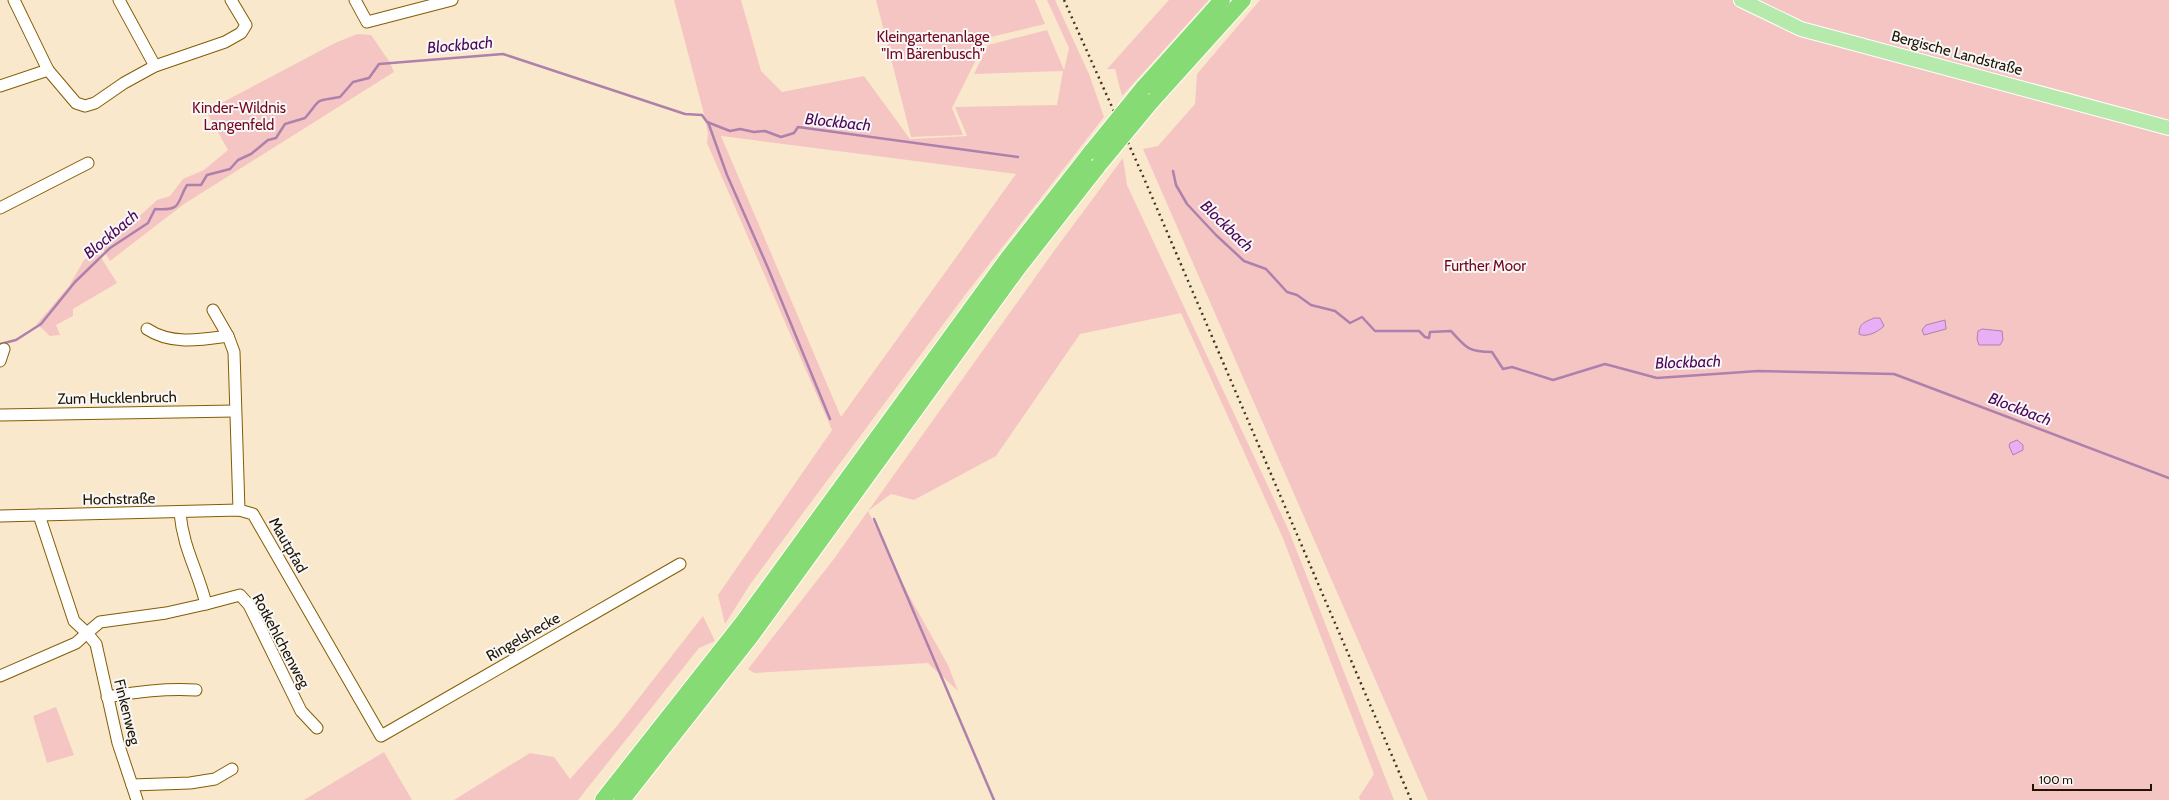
<svg xmlns="http://www.w3.org/2000/svg" width="2169" height="800" viewBox="0 0 2169 800" font-family="Cabin,sans-serif">
<rect width="100%" height="100%" fill="#fae8cc"/>
<!-- green -->
<g fill="#f5c5c3" fill-rule="evenodd">
<path d="M674 0H741L761 71 782 92 864 76 910 139 967 136 955 107 1057 105 1063 71 974 74 988 45 1047 30 1064 70 1069 48 1047 0H1055L1089 74 1104 117 965 295 751 583 725 624 718 595 832 430 707 143 708 134 704 114ZM722 136 1016 174 841 417 721 136Z"/>
<polygon points="876,0 1035,0 1045,24 987,38 952,108 963,135 911,137"/>
<polygon points="1169,0 1209,0 1122,96 1115,69 1107,69"/>
<polygon points="1260,0 2169,0 2169,800 1428,800 1143,149 1158,146 1195,104 1197,74"/>
<polygon points="357,34 371,35 389,61 394,72 184,204 110,261 101,246 122,232 157,200 170,196 183,179 204,170 228,150 206,111 335,43"/>
<polygon points="1123,158 1127,185 1289,531 1394,800 1360,800 1359,797 1374,774 1282,536 1181,313 1080,334 996,456 914,500 891,494 868,511 908,594 948,665 958,691 928,663 754,673 748,669 833,560 1054,251"/>
<polygon points="97,251 117,283 73,309 73,316 56,325 60,335 50,336 37,324 69,286 84,260"/>
<polygon points="703,616 715,641 699,648 578,800 454,800 530,753 554,757 570,779 617,726"/>
<polygon points="56,707 74,755 47,763 33,716"/>
<polygon points="384,752 412,800 304,800"/>
</g>
<!-- water -->
<g fill="#e9aff5" stroke="#ad81ac">
<path d="M1874 318H1880L1884 326C1878 332 1866 338 1859 334 1859 323 1865 322 1874 318Z"/>
<polygon points="1945,320 1946,329 1924,335 1922,330 1926,325"/>
<polygon points="1982,329 2002,331 2003,340 2000,345 1979,345 1977,339 1978,331"/>
<polygon points="2017,440 2023,445 2023,450 2013,455 2009,446 2010,443"/>
</g>
<g fill="none" stroke-linecap="round" stroke-linejoin="round">
<!-- stream -->
<g stroke="#ad81ac" stroke-width="2.5">
<polyline points="708,122 727,175 768,268 830,419"/>
<path d="M1173 171 1176 185 1187 204 1216 235 1244 261 1266 269 1287 292 1297 295 1311 305 1335 311 1350 323 1362 317 1375 331H1419L1425 337 1429 338 1430 332 1451 331C1466 348 1469 352 1492 352L1503 369 1512 367 1553 380 1605 364 1657 378 1758 371 1894 374 2169 478"/>
<path d="M0 344 16 340 41 324 75 282 110 248 148 223 155 209C183 211 176 203 187 185H201L207 175 230 169 238 160 251 154 268 140 276 138 285 124 305 118C323 97 312 102 340 97L353 82 369 78 379 64 503 54 685 114 702 115 707 122 730 131 740 129 754 132 765 131 781 137 794 133 798 127 1018 157"/>
<polyline points="874,519 994,800"/>
</g>
<defs>
<g id="minor">
<polyline points="14,0 48,70 76,103 85,106 95,103 124,83 155,66 225,42 241,33 246,25 231,0"/>
<polyline points="119,0 155,66"/>
<polyline points="355,0 367,22 452,0"/>
<polyline points="0,86 48,70"/>
<polyline points="0,208 88,163"/>
<polyline points="213,310 228,336 234,352 239,510"/>
<path d="M147 329C171 345 200 340 228 336"/>
<polyline points="0,361 4,349"/>
<polyline points="0,415 235,411"/>
<path d="M180 513C183 548 198 571 206 604L240 595 249 605 301 711 317 728"/>
<polyline points="39,515 74,621 87,633 100,622 166,613 206,604"/>
<polyline points="0,516 239,510 253,514 381,736 680,564"/>
<polyline points="0,676 76,643 87,633 96,644 118,743 137,800"/>
<path d="M107 697C137 692 165 688 196 690"/>
<polyline points="132,785 190,783 215,779 232,769"/>
</g>
<polyline id="major" points="1741,0 1801,29 2169,128"/>
<g id="highway">
<polyline points="1143,88 1222,0"/>
<polyline points="1151,102 1243,0"/>
<polyline points="603,800 744,621 1008,258 1092,151"/>
<polyline points="622,800 751,636 1018,268 1098,166"/>
</g>
</defs>
<!-- minor casing -->
<use href="#minor" stroke="#845d03" stroke-width="13"/>
<!-- major casing -->
<use href="#major" stroke="#fff" stroke-width="16"/>
<!-- highway casing -->
<use href="#highway" stroke="#fff" stroke-width="18"/>
<!-- minor -->
<use href="#minor" stroke="#fff" stroke-width="11"/>
<!-- major -->
<use href="#major" stroke="#b6e9ac" stroke-width="14"/>
<!-- highway -->
<use href="#highway" stroke="#86db75" stroke-width="16"/>
<!-- rail -->
<polyline stroke="#423520" stroke-width="2.5" stroke-dasharray="2 4" stroke-linecap="butt" points="1064,0 1143,176 1411,800"/>
<defs>
<g id="highway-bridge">
<polyline points="1092,151 1143,88"/>
<polyline points="1098,166 1151,102"/>
</g>
</defs>
<!-- highway-bridge casing -->
<use href="#highway-bridge" stroke="#fff" stroke-width="18" stroke-linecap="butt"/>
<!-- highway-bridge -->
<use href="#highway-bridge" stroke="#86db75" stroke-width="16"/>
</g>
<g text-anchor="middle" dominant-baseline="central" stroke-width="4" stroke-linejoin="round" paint-order="stroke">
<!-- park labels -->
<g font-size="15" fill="#75071c" stroke="#f8f8f8">
<text x="933" y="37">Kleingartenanlage<tspan x="933" dy="17">"Im Bärenbusch"</tspan></text>
<text x="239" y="108">Kinder-Wildnis<tspan x="239" dy="17">Langenfeld</tspan></text>
<text x="1485" y="266">Further Moor</text>
</g>
<!-- street labels -->
<g font-size="15" fill="#211501" stroke="#f8f8f8">
<text transform="translate(1957 53) rotate(15)">Bergische Landstraße</text>
<text transform="translate(117 398) rotate(-1)">Zum Hucklenbruch</text>
<text transform="translate(119 499) rotate(-1)">Hochstraße</text>
<text transform="translate(288 545) rotate(60)">Mautpfad</text>
<text transform="translate(523 637) rotate(-30)">Ringelshecke</text>
<text transform="translate(281 641) rotate(62)">Rotkehlchenweg</text>
<text transform="translate(127 712) rotate(76)">Finkenweg</text>
</g>
<!-- water labels -->
<g font-size="16" font-style="italic" fill="#4d075a" stroke="#f8f8f8">
<text transform="translate(460 45) rotate(-5)">Blockbach</text>
<text transform="translate(838 122) rotate(6)">Blockbach</text>
<text transform="translate(1227 226) rotate(44)">Blockbach</text>
<text transform="translate(111 234) rotate(-40)">Blockbach</text>
<text transform="translate(1688 362) rotate(-2)">Blockbach</text>
<text transform="translate(2020 409) rotate(21)">Blockbach</text>
</g>
</g>
<!-- scale -->
<path d="M2033 784v6h118v-6" fill="none" stroke="#211501" stroke-width="2"/>
<text x="2039" y="784" font-size="12" fill="#211501" stroke="#f8f8f8" stroke-width="3" paint-order="stroke">100 m</text>
</svg>
